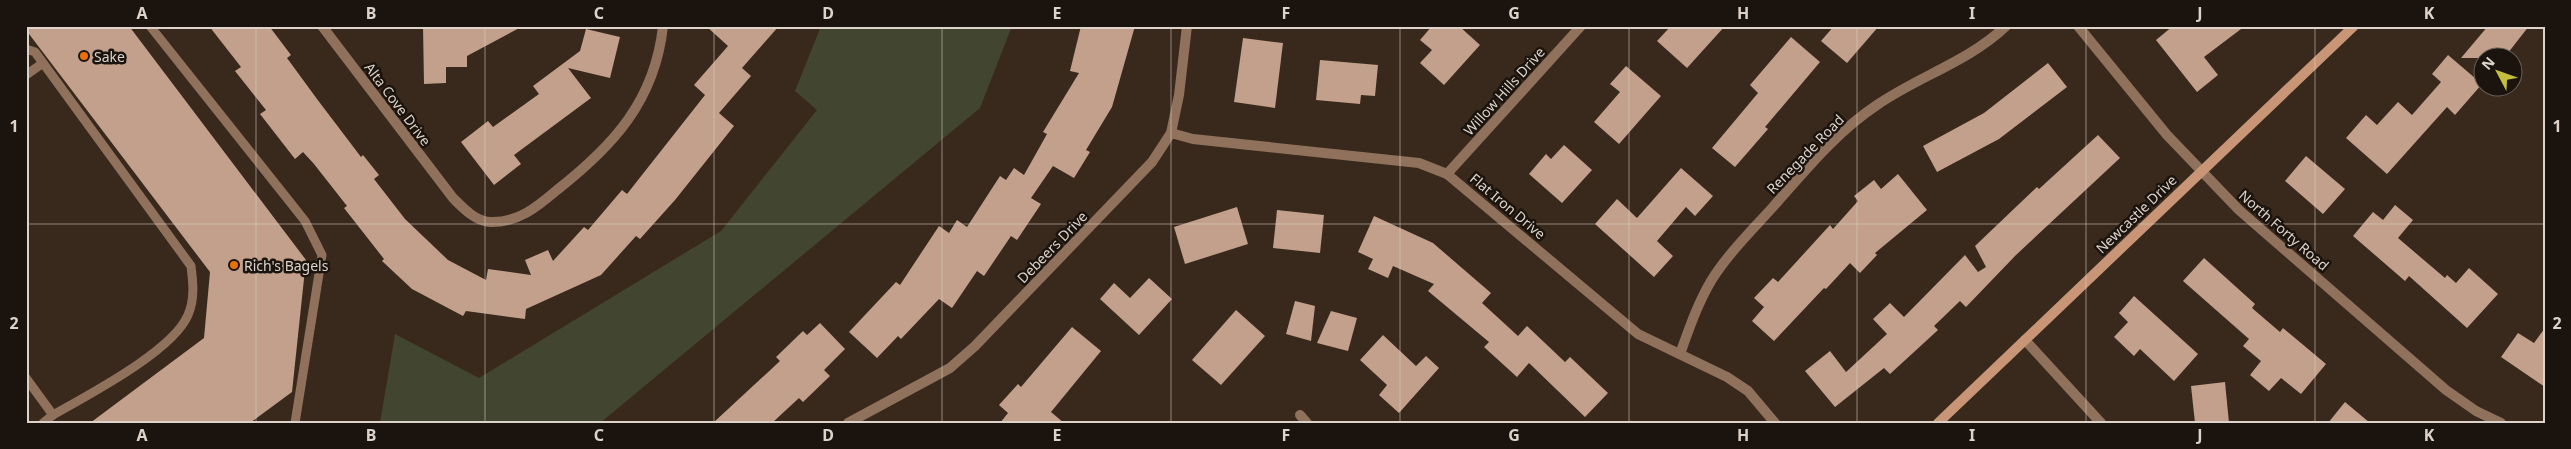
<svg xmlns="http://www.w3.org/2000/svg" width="2571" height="449" viewBox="0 0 2571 449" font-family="'Noto Sans',sans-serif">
<rect width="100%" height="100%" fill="#39291c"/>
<!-- green -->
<polygon fill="#424530" points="821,26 1012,26 980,108 600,423 380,423 395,334 479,378 721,231 817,110 795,91"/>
<!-- building -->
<g fill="#c2a08b">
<polygon points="26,26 129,26 306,260 292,392 250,423 90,423 204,338 210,272 26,30"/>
<polygon points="209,26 269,26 291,55 287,58 317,99 361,157 363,155 379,175 374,179 405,219 448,260 486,280 488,269 531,275 525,260 548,250 553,261 584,227 588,230 622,190 627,194 705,95 694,85 728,46 706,26 779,26 742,68 751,76 719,113 734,126 675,200 640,239 636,236 601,275 526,309 525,319 466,311 463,316 412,289 382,261 384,259 344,208 347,206 314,164 303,152 295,159 260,114 266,110 235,71 241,67"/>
<polygon points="423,26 523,26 467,56 467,67 446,67 446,83 424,84"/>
<polygon points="1081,26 1135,26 1112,107 1086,150 1090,152 1074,178 1053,166 1031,198 1041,204 1017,240 1011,236 984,276 977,271 952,308 939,299 901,339 898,336 877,358 849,332 896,282 900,285 939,226 949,233 957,220 967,227 1000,176 1006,180 1014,168 1024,175 1047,134 1043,132 1079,73 1070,71"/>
<polygon points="1432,26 1459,26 1480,45 1444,85 1420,63 1432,50 1420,40"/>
<polygon points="1671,26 1725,26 1687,68 1657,41"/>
<polygon points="1834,26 1879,26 1847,63 1821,41"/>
<polygon points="2173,26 2245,26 2204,57 2218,75 2197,92 2156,40"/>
<polygon points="2488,26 2529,26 2504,58 2461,58"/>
<polygon points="586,29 620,37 610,78 568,68 591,98 514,155 521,164 494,185 461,142 488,121 493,127 539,94 533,86 580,51"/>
<polygon points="1791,37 1820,62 1765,127 1768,129 1735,167 1712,148 1758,93 1750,85"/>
<polygon points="1243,38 1283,43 1275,108 1234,102"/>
<polygon points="2448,55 2482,84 2455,115 2447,107 2387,174 2346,138 2366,115 2377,125 2398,102 2412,115 2441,82 2432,74"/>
<polygon points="1320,60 1378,65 1375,96 1361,95 1360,104 1316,100"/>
<polygon points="2048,63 2067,87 1999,139 1937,172 1923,146 1984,113"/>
<polygon points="1626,66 1661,96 1619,144 1594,122 1620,92 1610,84"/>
<polygon points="2098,135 2120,158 2016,255 1966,307 1960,301 1934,326 1938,330 1890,374 1884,368 1835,407 1805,371 1830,351 1846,372 1887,334 1873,319 1890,303 1904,317 1965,255 1978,272 1986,267 1975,246 2037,187 2039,189"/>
<polygon points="1564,145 1592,170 1562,203 1529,174 1546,154 1551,159"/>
<polygon points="2306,156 2345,189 2323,214 2285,181"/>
<polygon points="1681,168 1713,196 1695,216 1686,207 1657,241 1673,256 1654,277 1595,224 1617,199 1637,218"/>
<polygon points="1898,174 1927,210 1875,253 1877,255 1860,273 1850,263 1826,289 1824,288 1774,341 1752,321 1764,307 1754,298 1773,278 1778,282 1830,225 1833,229 1858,201 1854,196 1874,180 1881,189"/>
<polygon points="2395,205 2413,220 2398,238 2445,278 2447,275 2456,283 2469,268 2498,294 2467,328 2409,276 2405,281 2353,236 2373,212 2383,220"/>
<polygon points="1237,207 1248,244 1185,264 1174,227"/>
<polygon points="1277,210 1324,215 1320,253 1273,248"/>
<polygon points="1374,216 1433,243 1491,293 1482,303 1518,336 1527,326 1565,362 1570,357 1608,393 1585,417 1529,363 1517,377 1484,347 1489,342 1428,291 1434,284 1393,266 1388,278 1368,269 1373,259 1358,252"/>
<polygon points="2204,258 2255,304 2252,308 2280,332 2283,328 2326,364 2301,394 2281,378 2269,391 2250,375 2261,361 2243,346 2249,339 2183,281"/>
<polygon points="1149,278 1172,299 1139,335 1100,299 1114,283 1130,298"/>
<polygon points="2134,296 2198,354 2174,381 2140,349 2134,356 2114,337 2128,322 2119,313"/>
<polygon points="1295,301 1315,306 1311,341 1286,334"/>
<polygon points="1236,310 1265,336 1221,385 1192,360"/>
<polygon points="1331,311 1357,318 1348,351 1317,343"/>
<polygon points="820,323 845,349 824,370 830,376 803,402 799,398 772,423 713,423 780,361 776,357 803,331 807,335"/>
<polygon points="1072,327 1101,351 1051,412 1064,423 1000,423 1008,413 999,405 1018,384 1021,387"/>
<polygon points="2545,328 2545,387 2501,357 2518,333 2534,343"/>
<polygon points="1383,335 1416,366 1426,356 1439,368 1399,413 1379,395 1387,385 1360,360"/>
<polygon points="2225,382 2229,423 2195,423 2191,386"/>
<polygon points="2345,402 2370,423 2328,423"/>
</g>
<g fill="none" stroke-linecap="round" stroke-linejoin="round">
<!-- lane -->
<g stroke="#90715c" stroke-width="9">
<polyline points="150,26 305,221 322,255 295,423"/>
<path d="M26 49 35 52 191 266C193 282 195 299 188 315 173 351 88 395 53 415"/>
<polyline points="26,75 43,63"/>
<polyline points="26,378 53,415 43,423"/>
</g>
<!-- street -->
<g stroke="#90715c" stroke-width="10">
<path d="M322 26 453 198C463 208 475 221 490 222 518 223 537 207 557 190 613 146 655 101 663 26"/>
<polyline points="2078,26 2167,135 2239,210 2446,390 2476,411 2501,423"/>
<polyline points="1171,133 1193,139 1419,163 1447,174 1638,334 1727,377 1748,391 1775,423"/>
<polyline points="1447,174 1581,26"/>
<polyline points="2025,340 2101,423"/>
<path d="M1680 354C1689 329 1697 305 1711 281 1727 255 1751 231 1772 208 1804 172 1836 132 1877 105 1919 76 1968 62 2006 26"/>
<polyline points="1300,415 1307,423"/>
<polyline points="848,423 950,368 975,346 1152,162 1171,133 1179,95 1187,26"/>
</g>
<!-- secondary -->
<polyline stroke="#c89676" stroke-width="10" points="1938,423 2354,26"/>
</g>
<!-- grid -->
<path fill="none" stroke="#ddd3ca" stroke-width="1" stroke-opacity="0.55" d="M256 26V423M485 26V423M714 26V423M942 26V423M1171 26V423M1400 26V423M1629 26V423M1857 26V423M2086 26V423M2315 26V423M26 224H2545"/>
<!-- markers -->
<g fill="#e8710a" stroke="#1b140e" stroke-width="2">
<circle cx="84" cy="56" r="5"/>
<circle cx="234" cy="265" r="5"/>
</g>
<g text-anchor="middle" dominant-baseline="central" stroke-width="5" stroke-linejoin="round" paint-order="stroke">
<!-- poi labels -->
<g font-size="14" fill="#ddd3ca" stroke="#1b140e" text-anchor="start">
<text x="94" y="56">Sake</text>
<text x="244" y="265">Rich's Bagels</text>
</g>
<!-- street labels -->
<g font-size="14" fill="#ddd3ca" stroke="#1b140e">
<text transform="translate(1504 91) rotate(-48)">Willow Hills Drive</text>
<text transform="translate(398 104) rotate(53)">Alta Cove Drive</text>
<text transform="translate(1805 154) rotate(-46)">Renegade Road</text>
<text transform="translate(1508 206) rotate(40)">Flat Iron Drive</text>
<text transform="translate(2136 214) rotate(-44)">Newcastle Drive</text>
<text transform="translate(2284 230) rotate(41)">North Forty Road</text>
<text transform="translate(1052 247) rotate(-46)">Debeers Drive</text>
</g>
</g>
<!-- border -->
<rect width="2571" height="449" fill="none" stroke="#1b140e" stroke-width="55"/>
<!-- north arrow -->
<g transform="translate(2498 72) rotate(311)"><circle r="24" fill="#1b140e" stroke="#696059"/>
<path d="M0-4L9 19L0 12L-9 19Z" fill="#c4bd3e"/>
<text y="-8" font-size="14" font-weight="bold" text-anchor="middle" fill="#ddd3ca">N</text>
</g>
<rect x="28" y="28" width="2516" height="394" fill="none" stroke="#ddd3ca" stroke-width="2"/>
<g font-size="16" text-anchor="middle" font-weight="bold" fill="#ddd3ca">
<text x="142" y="19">A</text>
<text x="371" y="19">B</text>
<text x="599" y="19">C</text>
<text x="828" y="19">D</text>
<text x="1057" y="19">E</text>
<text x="1286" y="19">F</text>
<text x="1514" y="19">G</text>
<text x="1743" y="19">H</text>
<text x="1972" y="19">I</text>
<text x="2200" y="19">J</text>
<text x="2429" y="19">K</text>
<text x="14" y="132">1</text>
<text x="2557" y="132">1</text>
<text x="14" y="329">2</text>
<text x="2557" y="329">2</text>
<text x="142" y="441">A</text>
<text x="371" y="441">B</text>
<text x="599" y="441">C</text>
<text x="828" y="441">D</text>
<text x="1057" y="441">E</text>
<text x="1286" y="441">F</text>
<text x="1514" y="441">G</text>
<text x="1743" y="441">H</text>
<text x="1972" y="441">I</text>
<text x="2200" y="441">J</text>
<text x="2429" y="441">K</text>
</g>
</svg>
